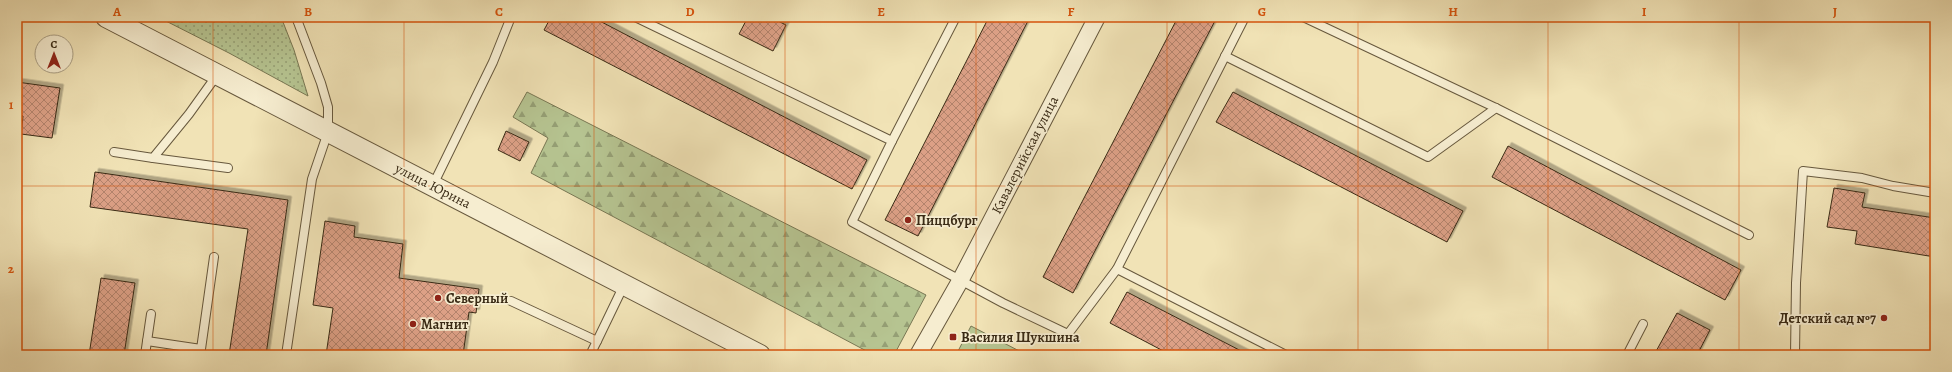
<svg xmlns="http://www.w3.org/2000/svg" width="1952" height="372" viewBox="0 0 1952 372" font-family="Alegreya,serif">
<defs>
<pattern id="grass-dots" width="8" height="8" patternUnits="userSpaceOnUse"><rect width="8" height="8" fill="#b6c491"/><path d="M2 2h.1M6 6h.1" fill="none" stroke="#959f75" stroke-width="1.8" stroke-linecap="round"/></pattern>
<pattern id="forest-firs" width="22" height="20" patternUnits="userSpaceOnUse"><rect width="22" height="20" fill="#b6c491"/><path d="M5 1l3.5 6h-7zM16 11l3.5 6h-7z" fill="#959f75"/></pattern>
<pattern id="building-cross-hatch" width="8" height="8" patternUnits="userSpaceOnUse"><rect width="8" height="8" fill="#dca086"/><path d="M0 0l8 8M0 8l8-8" fill="none" stroke="#b3836c"/></pattern>
<filter id="shadow"><feDropShadow dx="3.5" dy="-3.5" stdDeviation="0" flood-color="#0004"/></filter>
</defs>
<rect width="100%" height="100%" fill="#f1e3b6"/>
<filter id="stains"><feTurbulence type="fractalNoise" baseFrequency=".005" numOctaves="4"/><feColorMatrix values="0 0 0 0 .2 0 0 0 0 .09 0 0 0 0 .02 0 0 0 .5 -.17"/></filter>
<radialGradient id="worn" r=".72"><stop offset=".6" stop-color="#630" stop-opacity="0"/><stop offset="1" stop-color="#630" stop-opacity=".3"/></radialGradient>
<!-- grass -->
<polygon fill="url(#grass-dots)" stroke="#787753" points="158,17 281,17 294,50 308,96 229,53"/>
<!-- forest -->
<polygon fill="url(#forest-firs)" stroke="#787753" points="527,92 926,295 894,355 874,355 531,173 548,138 513,117"/>
<!-- park -->
<polygon fill="#b6c491" stroke="#787753" points="971,326 1027,355 956,355"/>
<!-- building -->
<g fill="url(#building-cross-hatch)" stroke="#392a15" filter="url(#shadow)">
<polygon points="551,17 592,17 867,160 852,189 544,30"/>
<polygon points="748,17 770,17 786,25 773,51 739,34"/>
<polygon points="989,17 1030,17 918,236 885,220"/>
<polygon points="1178,17 1217,17 1073,293 1043,277"/>
<polygon points="17,82 60,88 52,138 21,134 23,116 17,115"/>
<polygon points="1233,92 1463,211 1447,242 1216,122"/>
<polygon points="506,131 529,142 520,161 498,150"/>
<polygon points="1508,146 1741,270 1725,300 1492,177"/>
<polygon points="95,172 288,200 266,355 229,355 248,229 90,207"/>
<polygon points="1834,188 1865,193 1862,207 1935,218 1935,257 1855,244 1857,231 1827,227"/>
<polygon points="325,221 355,226 354,237 403,244 399,278 479,289 476,313 469,312 463,355 419,355 396,352 395,355 326,355 333,308 313,305"/>
<polygon points="101,278 135,283 124,355 89,355"/>
<polygon points="1127,292 1249,355 1171,355 1110,323"/>
<polygon points="1677,313 1710,330 1697,355 1654,355"/>
</g>
<g fill="none" stroke-linecap="round" stroke-linejoin="round">
<defs>
<g id="service">
<polyline points="635,17 892,141 852,222 1003,303 1068,334 1117,269 1286,355"/>
<polyline points="1303,17 1496,108 1749,235"/>
<polyline points="1225,56 1428,157 1496,108"/>
<polyline points="892,141 956,17"/>
<polyline points="114,152 153,158 189,114 217,75"/>
<polyline points="153,158 228,168"/>
<polyline points="433,185 493,62 511,17"/>
<polyline points="1117,269 1245,17"/>
<polyline points="511,301 597,341 624,285"/>
<polyline points="17,317 17,327"/>
<polyline points="147,341 201,349 214,257"/>
<polyline points="145,355 151,314"/>
<polyline points="286,355 312,179 328,132 328,107 321,83 296,17"/>
<polyline points="590,355 597,341"/>
<polyline points="1627,355 1643,324"/>
<polyline points="1795,355 1796,283 1803,171 1862,178 1893,186 1935,193"/>
</g>
<polyline id="minor" points="918,355 960,281 1097,17"/>
<polyline id="tertiary" points="106,17 760,355"/>
</defs>
<!-- service casing -->
<use href="#service" stroke="#67583d" stroke-width="10"/>
<!-- minor casing -->
<use href="#minor" stroke="#67583d" stroke-width="18"/>
<!-- tertiary casing -->
<use href="#tertiary" stroke="#67583d" stroke-width="22"/>
<!-- service -->
<use href="#service" stroke="#f6edd0" stroke-width="8"/>
<!-- minor -->
<use href="#minor" stroke="#f6edd0" stroke-width="16"/>
<!-- tertiary -->
<use href="#tertiary" stroke="#f6edd0" stroke-width="20"/>
</g>
<!-- grid -->
<path fill="none" stroke="#d6540d" stroke-width="1" stroke-opacity="0.55" d="M213 17V355M404 17V355M594 17V355M785 17V355M976 17V355M1167 17V355M1358 17V355M1548 17V355M1739 17V355M17 186H1935"/>
<!-- markers -->
<g fill="#8f2418" stroke="#f6edd0" stroke-width="1.5">
<circle cx="908" cy="220" r="4"/>
<circle cx="438" cy="298" r="4"/>
<circle cx="1884" cy="318" r="4"/>
<circle cx="413" cy="324" r="4"/>
<rect x="949" y="333" width="8" height="8" rx="2"/>
</g>
<g text-anchor="middle" dominant-baseline="central" stroke-width="3.5" stroke-linejoin="round" paint-order="stroke">
<!-- street labels -->
<g font-size="14" fill="#392a15" stroke="#f6edd0">
<text transform="translate(1025 155) rotate(-63)">Кавалерийская улица</text>
<text transform="translate(433 186) rotate(27)">улица Юрина</text>
</g>
<!-- poi labels -->
<g font-size="14" font-weight="bold" fill="#392a15" stroke="#f6edd0" text-anchor="start">
<text x="916" y="220">Пиццбург</text>
<text x="446" y="298">Северный</text>
<text x="1876" y="318" text-anchor="end">Детский сад №7</text>
<text x="421" y="324">Магнит</text>
<text x="961" y="337">Василия Шукшина</text>
</g>
</g>
<!-- margin -->
<rect width="1952" height="372" fill="none" stroke="#f1e3b6" stroke-width="44"/>
<!-- north arrow -->
<g transform="translate(54 54)"><circle r="19" fill="#f6edd0" stroke="#aa9f85"/>
<path d="M0-3L7 15L0 10L-7 15Z" fill="#8f2418"/>
<text y="-6" font-size="11" font-weight="bold" text-anchor="middle" fill="#392a15">С</text>
</g>
<rect x="22" y="22" width="1908" height="328" fill="none" stroke="#d6540d" stroke-width="1.5"/>
<g font-size="13" text-anchor="middle" font-weight="bold" fill="#d6540d">
<text x="117" y="16">A</text>
<text x="308" y="16">B</text>
<text x="499" y="16">C</text>
<text x="690" y="16">D</text>
<text x="881" y="16">E</text>
<text x="1071" y="16">F</text>
<text x="1262" y="16">G</text>
<text x="1453" y="16">H</text>
<text x="1644" y="16">I</text>
<text x="1835" y="16">J</text>
<text x="11" y="109">1</text>
<text x="11" y="273">2</text>
</g>
<rect width="100%" height="100%" filter="url(#stains)"/>
<rect width="100%" height="100%" fill="url(#worn)"/>
</svg>
